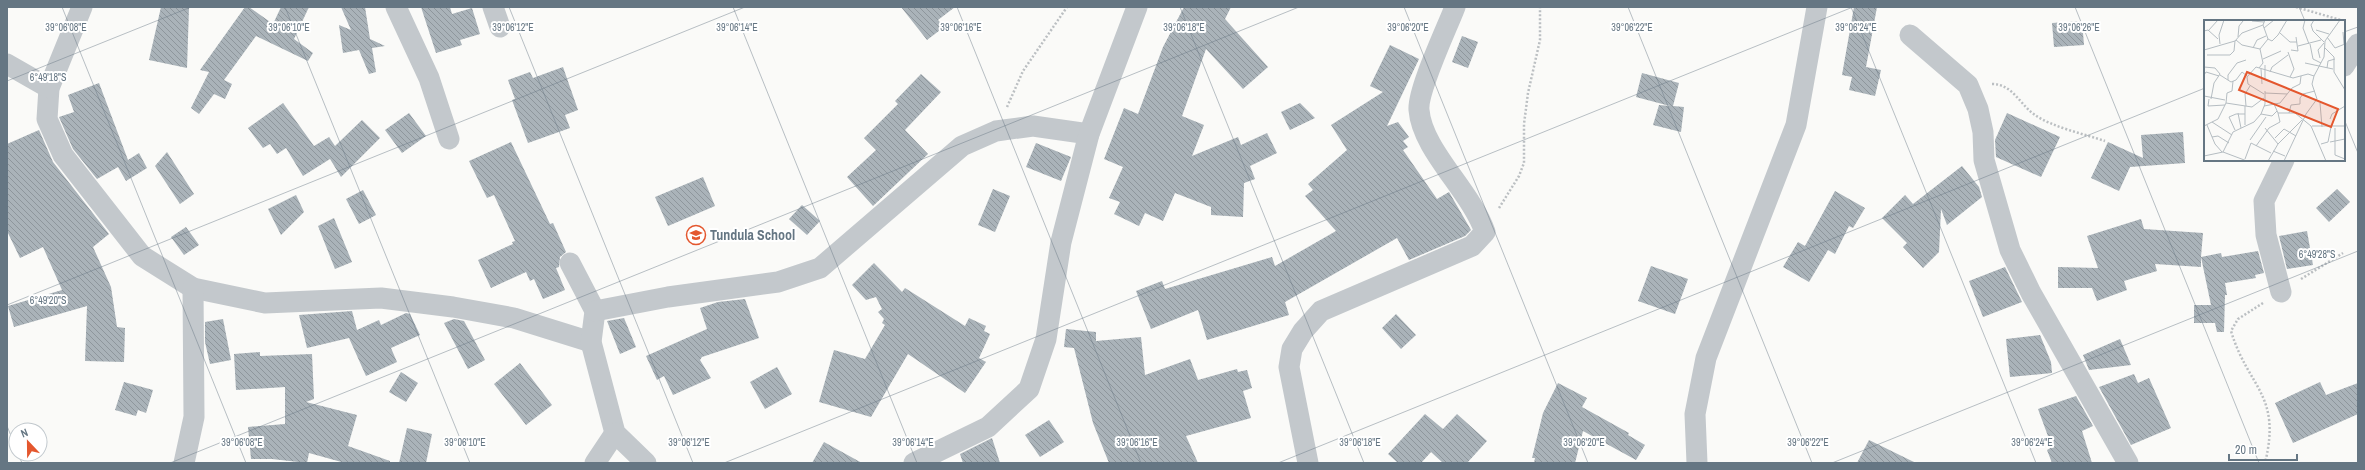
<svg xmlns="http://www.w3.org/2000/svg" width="2365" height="470" viewBox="0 0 2365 470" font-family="'Archivo Narrow',sans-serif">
<defs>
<pattern id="building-back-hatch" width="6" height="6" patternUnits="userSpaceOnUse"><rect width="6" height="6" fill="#aab3b9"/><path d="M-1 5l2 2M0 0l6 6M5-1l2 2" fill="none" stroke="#8e969c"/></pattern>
</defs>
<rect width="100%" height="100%" fill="#fafaf8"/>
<!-- building -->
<g fill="url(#building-back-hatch)">
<polygon points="161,7 189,8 187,68 149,60"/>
<polygon points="245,7 249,7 273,24 281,7 309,7 294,39 313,53 308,61 256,36 224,80 232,84 225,99 214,94 199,114 191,108 209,72 200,70"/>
<polygon points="341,7 365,7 370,39 385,46 372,48 376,72 369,74 359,50 343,53 339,25 351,30"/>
<polygon points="421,7 450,7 452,14 472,8 480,34 460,40 462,45 436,53"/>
<polygon points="901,7 955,7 938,20 944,27 927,40"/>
<polygon points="1184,7 1231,7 1225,19 1268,67 1243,89 1206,49 1182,116 1204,125 1192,156 1238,137 1241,145 1267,133 1277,153 1250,166 1255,179 1244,183 1243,217 1211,215 1211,207 1175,193 1163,221 1145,213 1139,226 1114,214 1120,202 1109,198 1123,167 1104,159 1124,108 1138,114 1163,47"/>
<polygon points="1854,7 1877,7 1866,67 1881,70 1875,96 1849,90 1852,77 1842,75"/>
<polygon points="2082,21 2084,45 2054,47 2052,23"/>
<polygon points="1462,36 1478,42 1468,68 1452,62"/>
<polygon points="1390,45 1419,59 1387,126 1398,122 1409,137 1403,141 1408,147 1403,150 1437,199 1449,192 1471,230 1465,236 1409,260 1397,238 1285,302 1289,315 1207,340 1198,310 1151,329 1136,291 1162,281 1165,289 1272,257 1275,266 1336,231 1305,196 1313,190 1308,184 1347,150 1331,125 1383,92 1370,86"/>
<polygon points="563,67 578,110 565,115 570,128 528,143 512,100 515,99 508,80 530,72 533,78"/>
<polygon points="1642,73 1679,83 1673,106 1684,107 1681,132 1653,125 1659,105 1670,106 1636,97"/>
<polygon points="921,74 941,92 905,130 928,154 873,206 847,177 876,150 864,138 898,104 895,101"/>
<polygon points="99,83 128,160 139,153 147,168 126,181 118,167 97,179 73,149 59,117 74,112 68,95"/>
<polygon points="283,103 314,146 329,137 335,146 362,120 380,138 341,177 330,159 303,176 286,148 277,154 270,144 263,148 248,128"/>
<polygon points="1300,103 1315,118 1290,130 1281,112"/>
<polygon points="409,113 426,136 402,153 385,130"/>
<polygon points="2007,113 2060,137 2041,177 1996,157 1995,140"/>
<polygon points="39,130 53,162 109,234 93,247 111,287 117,327 125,328 124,362 85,361 87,306 14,327 8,306 62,290 43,247 20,258 7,231 7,144"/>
<polygon points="2183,132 2185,163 2130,167 2119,191 2091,178 2108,142 2143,158 2141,135"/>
<polygon points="511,142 550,224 553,223 566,252 560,257 559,267 556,268 565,290 543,299 534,279 530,281 526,272 491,288 478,260 513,244 512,242 515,241 494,195 487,198 469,161"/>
<polygon points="1036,143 1071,157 1061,181 1026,167"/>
<polygon points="167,152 194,194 180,204 155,166"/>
<polygon points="1962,166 1979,187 1982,197 1947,225 1941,209 1939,252 1923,268 1903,247 1907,243 1882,218 1905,195 1913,204"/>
<polygon points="703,177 715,206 668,226 655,197"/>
<polygon points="993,189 1010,196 995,232 978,225"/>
<polygon points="2337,189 2350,202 2329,222 2316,208"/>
<polygon points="363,190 376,215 359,224 346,199"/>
<polygon points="1835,191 1865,208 1853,228 1849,226 1835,254 1828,250 1809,282 1783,267 1798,242 1805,246"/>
<polygon points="296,195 304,212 281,235 268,209"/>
<polygon points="802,205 820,221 807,235 789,219"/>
<polygon points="334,218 352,262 335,269 318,226"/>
<polygon points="2141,219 2144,229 2203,233 2201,257 2221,253 2222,257 2258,251 2264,273 2255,275 2256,278 2225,283 2227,295 2225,295 2224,332 2217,332 2215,323 2194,323 2194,305 2211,305 2201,257 2201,267 2155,264 2157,271 2124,281 2127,290 2097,301 2092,288 2058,288 2058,267 2098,268 2087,236"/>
<polygon points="186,227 199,245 184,255 171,237"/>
<polygon points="2307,231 2313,265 2287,269 2279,236"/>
<polygon points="874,263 902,292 905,288 965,326 969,318 986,326 984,331 990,334 979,358 986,362 965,393 908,354 871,417 819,402 834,350 865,359 885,325 882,323 884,319 878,312 882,309 876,297 866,300 852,285"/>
<polygon points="1651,266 1688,279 1675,314 1638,301"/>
<polygon points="2005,267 2022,302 1983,317 1969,281"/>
<polygon points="745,299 759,338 702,357 700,360 711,378 673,395 664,376 657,380 646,356 707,329 700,308 718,302"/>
<polygon points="352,311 357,330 379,320 381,325 406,313 410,314 420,335 391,348 397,362 366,376 349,338 307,348 299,315"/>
<polygon points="1396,314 1416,335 1401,349 1382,328"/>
<polygon points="624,318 636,347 620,354 607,321"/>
<polygon points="223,319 231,360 210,364 205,342 205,322"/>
<polygon points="454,319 464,321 485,360 468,369 444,323"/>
<polygon points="1066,329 1096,332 1096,341 1141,337 1145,375 1190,359 1198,380 1237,369 1238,372 1247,370 1252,388 1243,391 1251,418 1186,436 1198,463 1109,463 1093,423 1074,348 1064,347"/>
<polygon points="2040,335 2051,362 2052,373 2010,377 2006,339"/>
<polygon points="2120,339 2131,365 2089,370 2083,355"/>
<polygon points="260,352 260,356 312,354 314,399 306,402 357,415 348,446 390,461 390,463 345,463 309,453 307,463 272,459 251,459 248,427 285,424 285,387 236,390 234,354"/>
<polygon points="520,363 552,405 526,425 494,384"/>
<polygon points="777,367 792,394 765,409 750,382"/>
<polygon points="401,372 418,383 406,402 389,392"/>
<polygon points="2134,374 2138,383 2149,378 2171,428 2131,445 2099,387"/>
<polygon points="124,382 153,390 146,413 138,410 136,416 115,410"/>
<polygon points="2320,382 2326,395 2358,383 2358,414 2293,443 2275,403"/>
<polygon points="1558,383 1587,398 1582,407 1629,433 1628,435 1645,445 1636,460 1583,431 1575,463 1534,463 1535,458 1532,458 1543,413"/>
<polygon points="2076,396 2093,426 2082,431 2092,463 2052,463 2047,450 2052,447 2038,409"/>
<polygon points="1425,414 1443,429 1457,414 1487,441 1467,463 1443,463 1431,452 1421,463 1398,463 1388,454"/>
<polygon points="1049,420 1064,442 1040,457 1025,435"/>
<polygon points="407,428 432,434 426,463 399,463"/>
<polygon points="992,438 1000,463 963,463 960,454"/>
<polygon points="1869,440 1916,463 1857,463"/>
<polygon points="824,442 862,463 812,463"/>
</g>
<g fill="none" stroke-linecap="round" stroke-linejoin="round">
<!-- path -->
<g stroke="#bbbfc2" stroke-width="2.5" stroke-dasharray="2 2" stroke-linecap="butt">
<polyline points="2296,7 2344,21"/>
<path d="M1992 84C2013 84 2020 105 2035 115 2052 127 2084 134 2105 141"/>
<polyline points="1007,107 1023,71 1067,7"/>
<polyline points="1499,208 1519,176 1524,163 1524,124 1528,93 1540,40 1540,7"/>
<polyline points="2301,279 2343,253"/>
<path d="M2263 303 2238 319 2231 331C2248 388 2282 394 2265 463"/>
</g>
<!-- minor -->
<g stroke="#c3c8cc" stroke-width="21">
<polyline points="82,7 49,88 47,119 63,155 142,256 193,288 265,303 381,298 453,307 514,318 591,342"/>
<polyline points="396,7 429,78 449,139"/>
<polyline points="493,7 500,27"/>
<polyline points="1910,35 1968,85 1978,109 1983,132 1984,160 2010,250 2031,293 2128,463"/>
<polyline points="7,64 49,88"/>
<polyline points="2344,66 2358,44"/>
<polyline points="570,263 595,311 591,342 615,433 646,463"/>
<polyline points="2281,292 2266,235 2264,201 2284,160"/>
<polyline points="595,311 668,297 778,282 820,268 962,146 996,131 1033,126 1089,134"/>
<polyline points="184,463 194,417 193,288"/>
<polyline points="595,463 615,433"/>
<polyline points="914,463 988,427 1029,389 1046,339 1061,242 1089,134 1137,7"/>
<path d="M1308 463 1289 367 1292 349 1303 331 1321 311 1472 246 1485 232C1471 191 1422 150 1419 110 1417 91 1447 28 1455 7"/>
<polyline points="1697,463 1695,414 1706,358 1796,125 1817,7"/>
</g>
</g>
<!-- ticks -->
<path fill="none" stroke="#657683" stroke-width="1" stroke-opacity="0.45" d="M62 7 246 463M285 7 470 463M509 7 693 463M733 7 917 463M957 7 1141 463M1180 7 1364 463M1404 7 1588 463M1628 7 1812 463M1851 7 2036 463M2075 7 2259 463M2299 7 2305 21M2344 32 2358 27M7 81 191 7M2344 119 2358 153M7 305 745 7M7 426 16 448M18 454 22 463M170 463 1299 7M724 463 1853 7M1278 463 2205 88M1832 463 2358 251"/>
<!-- icons -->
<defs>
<symbol id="school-ring" viewBox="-11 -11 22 22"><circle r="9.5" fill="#fff" stroke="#e4572e" stroke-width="1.5"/><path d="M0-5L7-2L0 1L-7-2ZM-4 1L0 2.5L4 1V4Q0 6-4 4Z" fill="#e4572e"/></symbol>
</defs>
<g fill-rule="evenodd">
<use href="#school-ring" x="685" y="224" width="22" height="22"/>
</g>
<g text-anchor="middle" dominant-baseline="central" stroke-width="4" stroke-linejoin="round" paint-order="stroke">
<!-- poi labels -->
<g font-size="14" font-weight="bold" fill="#657683" stroke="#fff" text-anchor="start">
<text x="710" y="235">Tundula School</text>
</g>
</g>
<!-- overview -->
<g transform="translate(2204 20)">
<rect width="141" height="141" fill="#fafaf8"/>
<path fill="none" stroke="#b5bdc2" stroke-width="1" d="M101 0 99 8 105 24M110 0 107 5 109 11 120 22M48 1 60 2M60 8 70 0M112 10 125 14M0 11 4 10 14 19M4 11 14 0M139 12 140 24M76 13 86 22H93M34 17 35 6 39 1M123 17 131 28 141 24M64 19 68 21 74 15 83 0M32 20 38 25 56 29M16 24 15 15 20 0M106 24 109 39 117 43M94 26 117 20M49 28 53 20 62 16M121 28 130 37V52L141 70M0 30 31 21 38 13 59 5 61 0M87 30 94 31 92 17M84 32 90 49 86 57M3 35H26L30 31 31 21M116 38 114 30 120 23M59 39 77 31M101 43 129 49M61 45V60M0 47 11 48 16 54 10 63 7 79M55 48 59 43 56 29 64 19 59 5M123 48 124 41 131 39M57 49 58 64M66 52 68 47 84 35M0 55 2 52 15 56M16 55 27 62 32 60 38 52 43 56M24 60V55L33 43 42 40M61 73 83 74M60 74 44 64 43 57 52 47 89 58 104 54 110 56M0 76 21 80M5 79 4 86 21 85M22 83 23 73 28 71 29 61M116 83 118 107M70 84 74 93H91L107 106 122 141M42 86 41 74 46 66M60 86 76 83 88 68 96 64 97 56M34 93 37 108M85 93 87 85 96 84V78L99 74 111 71M57 94 68 96 73 91M126 99 128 94 141 86M8 102 28 115M3 105 11 124 18 132M41 105V86M0 106 14 99 22 83 48 87 60 78M108 106H141M61 108 74 124M131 108V135L141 139M31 110 25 97 32 94H41M8 117 14 116 25 123M71 118 80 109 92 116M46 120 62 97M126 122 141 119M117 124 124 122 127 107M52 126 65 108 76 102 74 93M69 131 81 136M19 132 29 112 50 102 57 94 61 84V71M0 136 19 132 43 141M41 139 47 123 67 133M64 141 74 124 98 100M80 141 102 94 113 79 108 64 110 56 120 37 121 21 136 0"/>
<path fill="#e4572e" fill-opacity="0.15" stroke="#e4572e" stroke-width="2" d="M43 52 134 89 127 107 35 70Z"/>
<rect width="141" height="141" fill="none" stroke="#657683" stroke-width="2"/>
</g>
<g font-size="10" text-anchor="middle" fill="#657683" stroke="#fff" stroke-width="4" stroke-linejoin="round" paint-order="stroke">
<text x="66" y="31">39°06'08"E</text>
<text x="289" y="31">39°06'10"E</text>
<text x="513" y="31">39°06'12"E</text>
<text x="737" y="31">39°06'14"E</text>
<text x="961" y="31">39°06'16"E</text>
<text x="1184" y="31">39°06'18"E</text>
<text x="1408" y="31">39°06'20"E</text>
<text x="1632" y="31">39°06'22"E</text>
<text x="1856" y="31">39°06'24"E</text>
<text x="2079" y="31">39°06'26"E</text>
<text x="48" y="81">6°49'18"S</text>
<text x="2317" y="258">6°49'28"S</text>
<text x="48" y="304">6°49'20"S</text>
<text x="242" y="446">39°06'08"E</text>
<text x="465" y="446">39°06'10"E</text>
<text x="689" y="446">39°06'12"E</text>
<text x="913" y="446">39°06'14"E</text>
<text x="1137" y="446">39°06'16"E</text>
<text x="1360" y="446">39°06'18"E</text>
<text x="1584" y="446">39°06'20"E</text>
<text x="1808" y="446">39°06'22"E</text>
<text x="2032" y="446">39°06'24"E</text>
</g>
<!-- border -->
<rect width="2365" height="470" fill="none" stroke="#657683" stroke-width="16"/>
<!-- north arrow -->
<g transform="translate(28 442) rotate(338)"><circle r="19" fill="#ffffff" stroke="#c1c8cd"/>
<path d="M0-3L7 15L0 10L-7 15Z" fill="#e4572e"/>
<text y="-6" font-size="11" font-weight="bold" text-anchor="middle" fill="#657683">N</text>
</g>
<!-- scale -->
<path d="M2229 454v6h68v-6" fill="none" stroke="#657683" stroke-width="2"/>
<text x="2235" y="454" font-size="12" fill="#657683" stroke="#ffffff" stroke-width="3" paint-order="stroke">20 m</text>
</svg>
